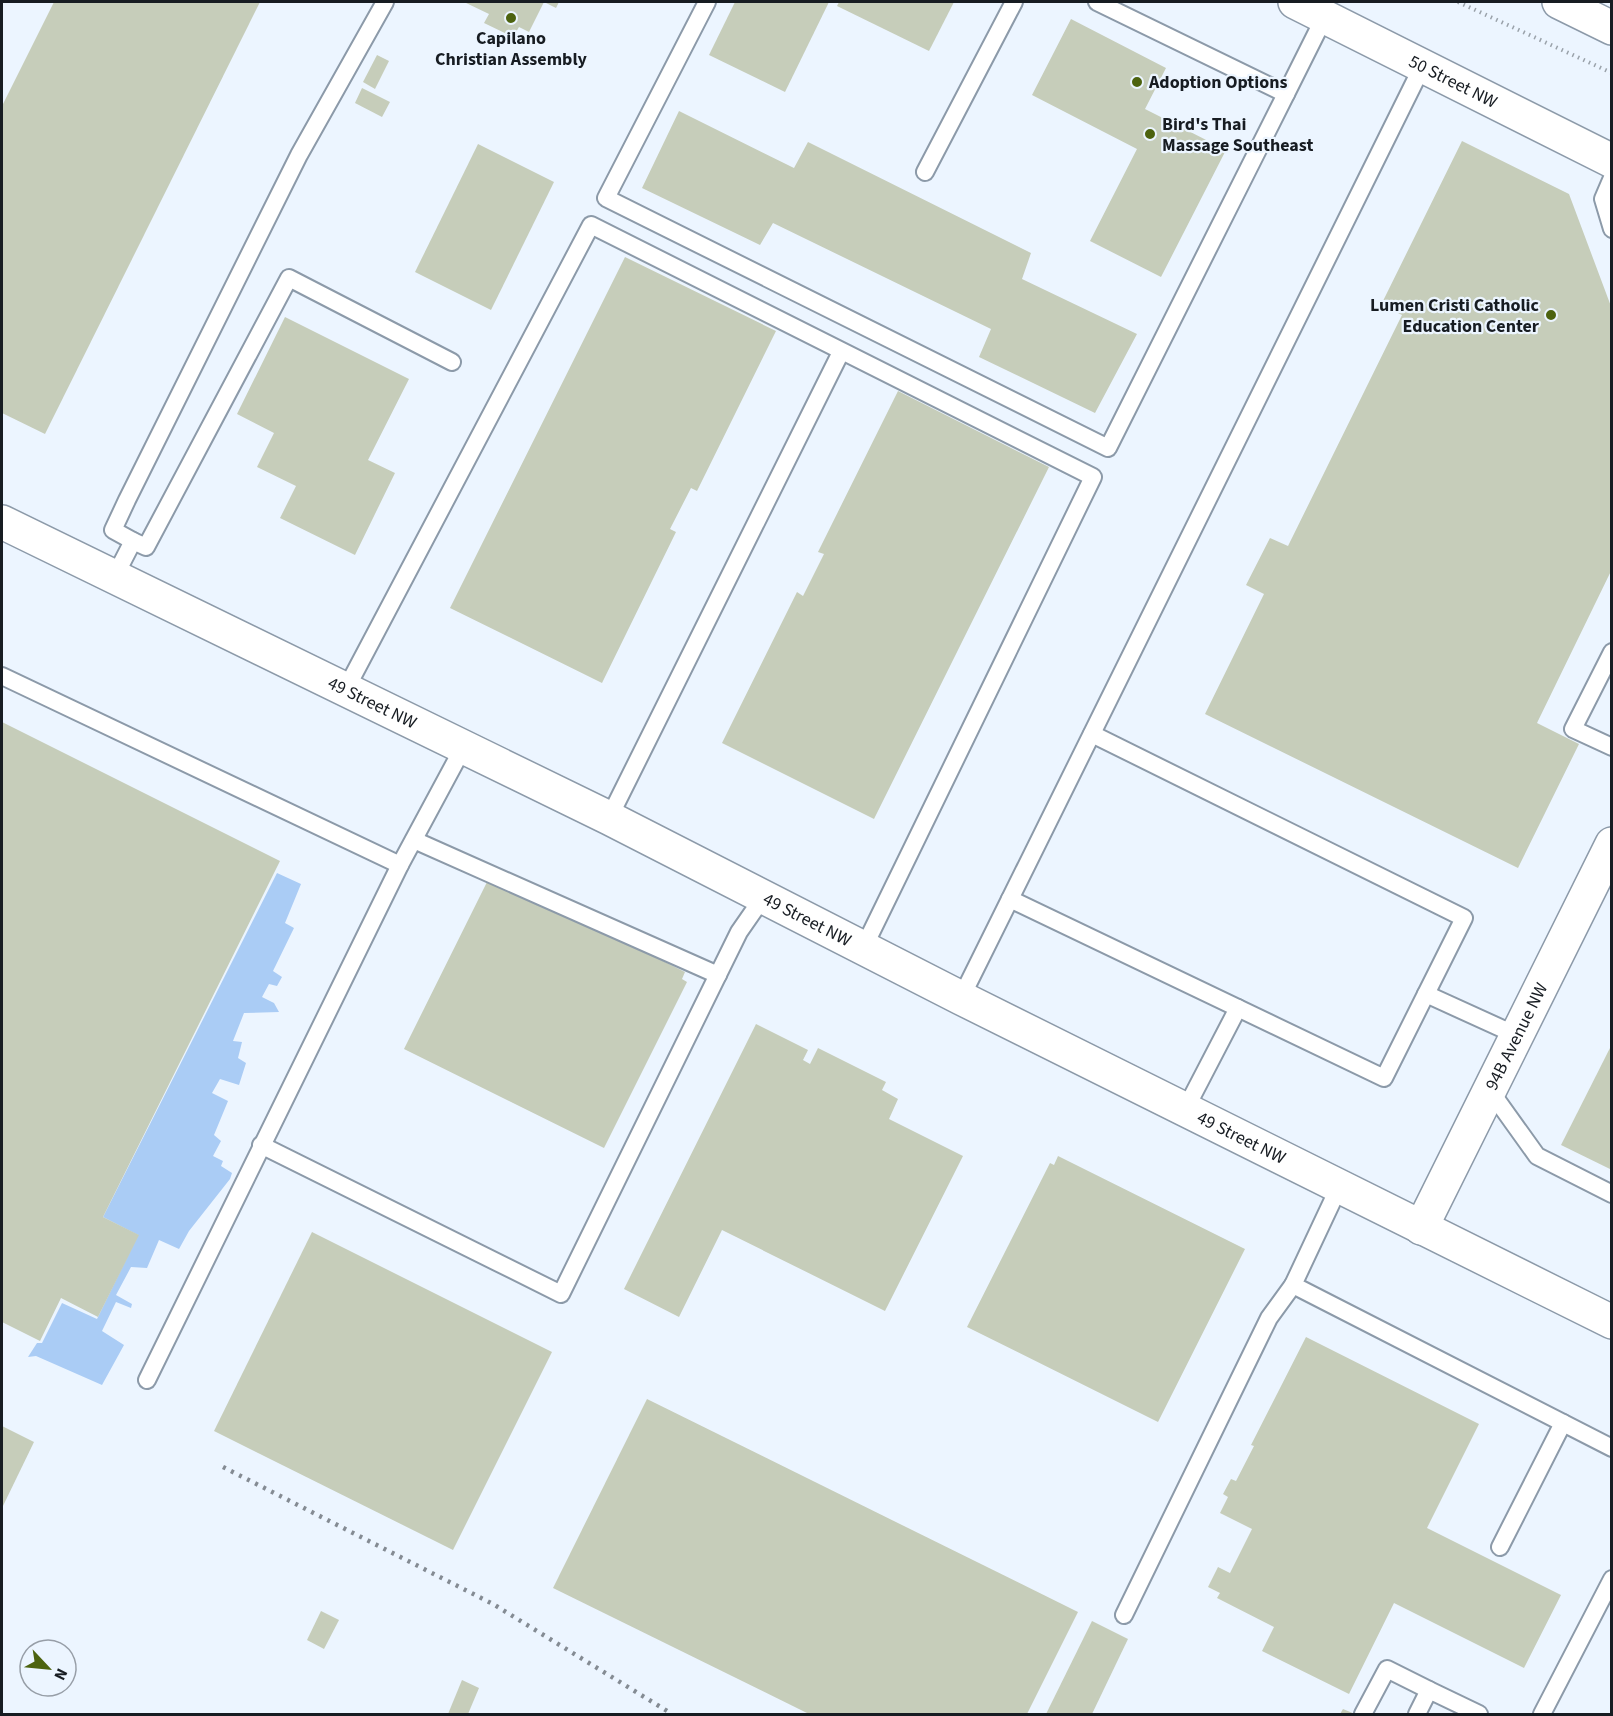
<svg xmlns="http://www.w3.org/2000/svg" width="1613" height="1716" viewBox="0 0 1613 1716" font-family="'Source Sans 3',sans-serif">
<rect width="100%" height="100%" fill="#ecf5ff"/>
<!-- green -->
<polygon fill="#aaccf5" points="277,873 301,884 285,923 294,928 273,971 282,977 277,986 269,984 262,997 274,1003 279,1012 244,1013 233,1041 242,1042 238,1058 246,1063 239,1085 220,1079 212,1093 228,1101 214,1135 221,1141 213,1156 223,1161 221,1166 232,1173 230,1179 189,1231 179,1249 159,1240 147,1268 131,1267 116,1295 132,1304 131,1308 116,1302 102,1331 124,1345 102,1385 36,1356 28,1357 37,1343 42,1343 62,1303 97,1319 138,1235 103,1217"/>
<!-- building -->
<g fill="#c6cdba">
<polygon points="54,2 260,2 45,434 2,413 2,106"/>
<polygon points="464,2 559,2 556,8 544,2 529,32 519,27 513,37 484,23 489,14"/>
<polygon points="735,2 829,2 785,92 709,55"/>
<polygon points="839,2 954,2 929,51 837,6"/>
<polygon points="1071,19 1166,68 1145,109 1226,150 1161,277 1090,241 1137,149 1032,95"/>
<polygon points="377,55 389,61 375,89 363,82"/>
<polygon points="362,88 390,102 382,117 355,103"/>
<polygon points="679,111 794,168 808,142 1031,253 1022,279 1137,334 1095,413 979,357 991,329 773,223 760,245 642,188"/>
<polygon points="1462,141 1569,194 1612,309 1612,569 1537,723 1579,744 1518,868 1205,714 1264,594 1246,585 1270,538 1288,546 1402,315 1381,305"/>
<polygon points="478,144 554,182 491,310 415,272"/>
<polygon points="625,257 776,331 697,491 691,488 670,529 676,532 602,683 450,608"/>
<polygon points="285,317 409,379 368,460 395,473 355,555 280,518 296,486 257,467 274,433 237,414"/>
<polygon points="898,391 1049,467 874,819 722,743 797,592 803,596 824,554 818,552"/>
<polygon points="2,722 280,861 103,1217 139,1235 98,1317 61,1298 40,1341 2,1322"/>
<polygon points="495,877 685,972 682,979 687,982 604,1148 404,1049 487,882 492,884"/>
<polygon points="756,1024 808,1050 803,1060 810,1064 818,1048 886,1082 882,1090 898,1099 889,1119 963,1156 885,1311 722,1230 679,1317 624,1289"/>
<polygon points="1612,1044 1612,1170 1561,1145"/>
<polygon points="1058,1156 1245,1249 1158,1422 967,1327 1050,1163 1054,1165"/>
<polygon points="312,1232 552,1352 453,1550 214,1431"/>
<polygon points="1306,1337 1479,1424 1427,1528 1561,1595 1524,1668 1394,1603 1349,1694 1262,1651 1274,1627 1217,1598 1220,1593 1208,1587 1218,1567 1230,1573 1252,1529 1220,1513 1228,1497 1223,1494 1231,1479 1236,1481 1254,1446 1251,1445"/>
<polygon points="647,1399 1078,1612 1027,1714 809,1714 553,1588"/>
<polygon points="2,1426 34,1442 2,1508"/>
<polygon points="321,1611 339,1620 324,1649 307,1640"/>
<polygon points="1092,1621 1128,1639 1092,1714 1046,1714"/>
<polygon points="462,1680 479,1688 468,1714 448,1714"/>
<polygon points="1343,1709 1355,1714 1340,1714"/>
</g>
<g fill="none" stroke-linecap="round" stroke-linejoin="round">
<defs>
<g id="service">
<polyline points="707,2 606,198 1108,448 1286,94 1097,2"/>
<polyline points="1286,94 1325,16"/>
<polyline points="925,172 1014,2"/>
<polyline points="1612,178 1603,199 1612,229"/>
<polyline points="133,541 146,547 289,278 452,362"/>
<polyline points="115,576 133,541 113,530 127,500 299,155 385,2"/>
<polyline points="1612,652 1573,729 1612,747"/>
<polyline points="2,676 400,865"/>
<polyline points="346,689 591,225 1093,477 864,947"/>
<polyline points="609,818 841,352"/>
<polyline points="414,840 718,975"/>
<polyline points="1010,899 1384,1078 1464,918 1092,734"/>
<polyline points="1426,994 1516,1035"/>
<polyline points="961,998 1423,65"/>
<polyline points="1489,1089 1537,1156 1612,1194"/>
<polyline points="1185,1110 1238,1008"/>
<polyline points="261,1145 561,1294 739,932 764,896"/>
<polyline points="1339,1187 1293,1285 1612,1448"/>
<polyline points="147,1380 400,865 464,746"/>
<polyline points="1500,1547 1563,1423"/>
<polyline points="1124,1615 1269,1318 1293,1285"/>
<polyline points="1363,1714 1387,1669 1429,1690"/>
<polyline points="1417,1714 1429,1690 1479,1714"/>
<polyline points="1542,1714 1612,1579"/>
</g>
<g id="minor">
<path id="s1" d="M1295 2 1612 161"/>
<path id="s2" d="M1421 1228 1612 844"/>
</g>
<g id="tertiary">
<path id="s3" d="M2 522 609 818 961 998 1612 1322"/>
</g>
<polyline id="secondary" points="1559,2 1612,28"/>
</defs>
<!-- service casing -->
<use href="#service" stroke="#8c9aa9" stroke-width="20"/>
<!-- minor casing -->
<use href="#minor" stroke="#8c9aa9" stroke-width="36"/>
<!-- tertiary casing -->
<use href="#tertiary" stroke="#8c9aa9" stroke-width="36"/>
<!-- secondary casing -->
<use href="#secondary" stroke="#8c9aa9" stroke-width="36"/>
<!-- path -->
<polyline stroke="#9aa2aa" stroke-width="4" stroke-dasharray="1.5 4.5" stroke-linecap="butt" points="1458,2 1612,73"/>
<!-- service -->
<use href="#service" stroke="#fff" stroke-width="16"/>
<!-- minor -->
<use href="#minor" stroke="#fff" stroke-width="33"/>
<!-- tertiary -->
<use href="#tertiary" stroke="#fff" stroke-width="33"/>
<!-- secondary -->
<use href="#secondary" stroke="#fff" stroke-width="33"/>
<!-- rail -->
<polyline stroke="#848b93" stroke-width="4.5" stroke-dasharray="3 6" stroke-linecap="butt" points="223,1467 493,1604 672,1714"/>
</g>
<!-- markers -->
<g fill="#4d630f" stroke="#ecf5ff" stroke-width="2">
<circle cx="511" cy="18" r="6"/>
<circle cx="1137" cy="82" r="6"/>
<circle cx="1150" cy="134" r="6"/>
<circle cx="1551" cy="315" r="6"/>
</g>
<g text-anchor="middle" dominant-baseline="central" stroke-width="4.5" stroke-linejoin="round" paint-order="stroke">
<!-- poi labels -->
<g font-size="18" font-weight="bold" fill="#171c22" stroke="#ecf5ff" text-anchor="start">
<text x="511" y="38" text-anchor="middle">Capilano<tspan x="511" dy="21">Christian Assembly</tspan></text>
<text x="1149" y="82">Adoption Options</text>
<text x="1162" y="124">Bird's Thai<tspan x="1162" dy="21">Massage Southeast</tspan></text>
<text x="1539" y="305" text-anchor="end">Lumen Cristi Catholic<tspan x="1539" dy="21">Education Center</tspan></text>
</g>
<!-- street labels -->
<g font-size="18" fill="#171c22" stroke="#ecf5ff">
<text stroke="none"><textPath href="#s1" startOffset="177">50 Street NW</textPath></text>
<text stroke="none"><textPath href="#s3" startOffset="412">49 Street NW</textPath></text>
<text stroke="none"><textPath href="#s3" startOffset="898">49 Street NW</textPath></text>
<text stroke="none"><textPath href="#s2" startOffset="214">94B Avenue NW</textPath></text>
<text stroke="none"><textPath href="#s3" startOffset="1384">49 Street NW</textPath></text>
</g>
</g>
<!-- border -->
<rect width="1613" height="1716" fill="none" stroke="#171c22" stroke-width="6"/>
<!-- north arrow -->
<g transform="translate(48 1668) rotate(116)"><circle r="28" fill="#ecf5ff" stroke="#979ea7" stroke-width="1.5"/>
<path d="M0-4.5L10 22L0 15L-10 22Z" fill="#4d630f"/>
<text y="-9" font-size="16" font-weight="bold" text-anchor="middle" fill="#171c22">N</text>
</g>
</svg>
